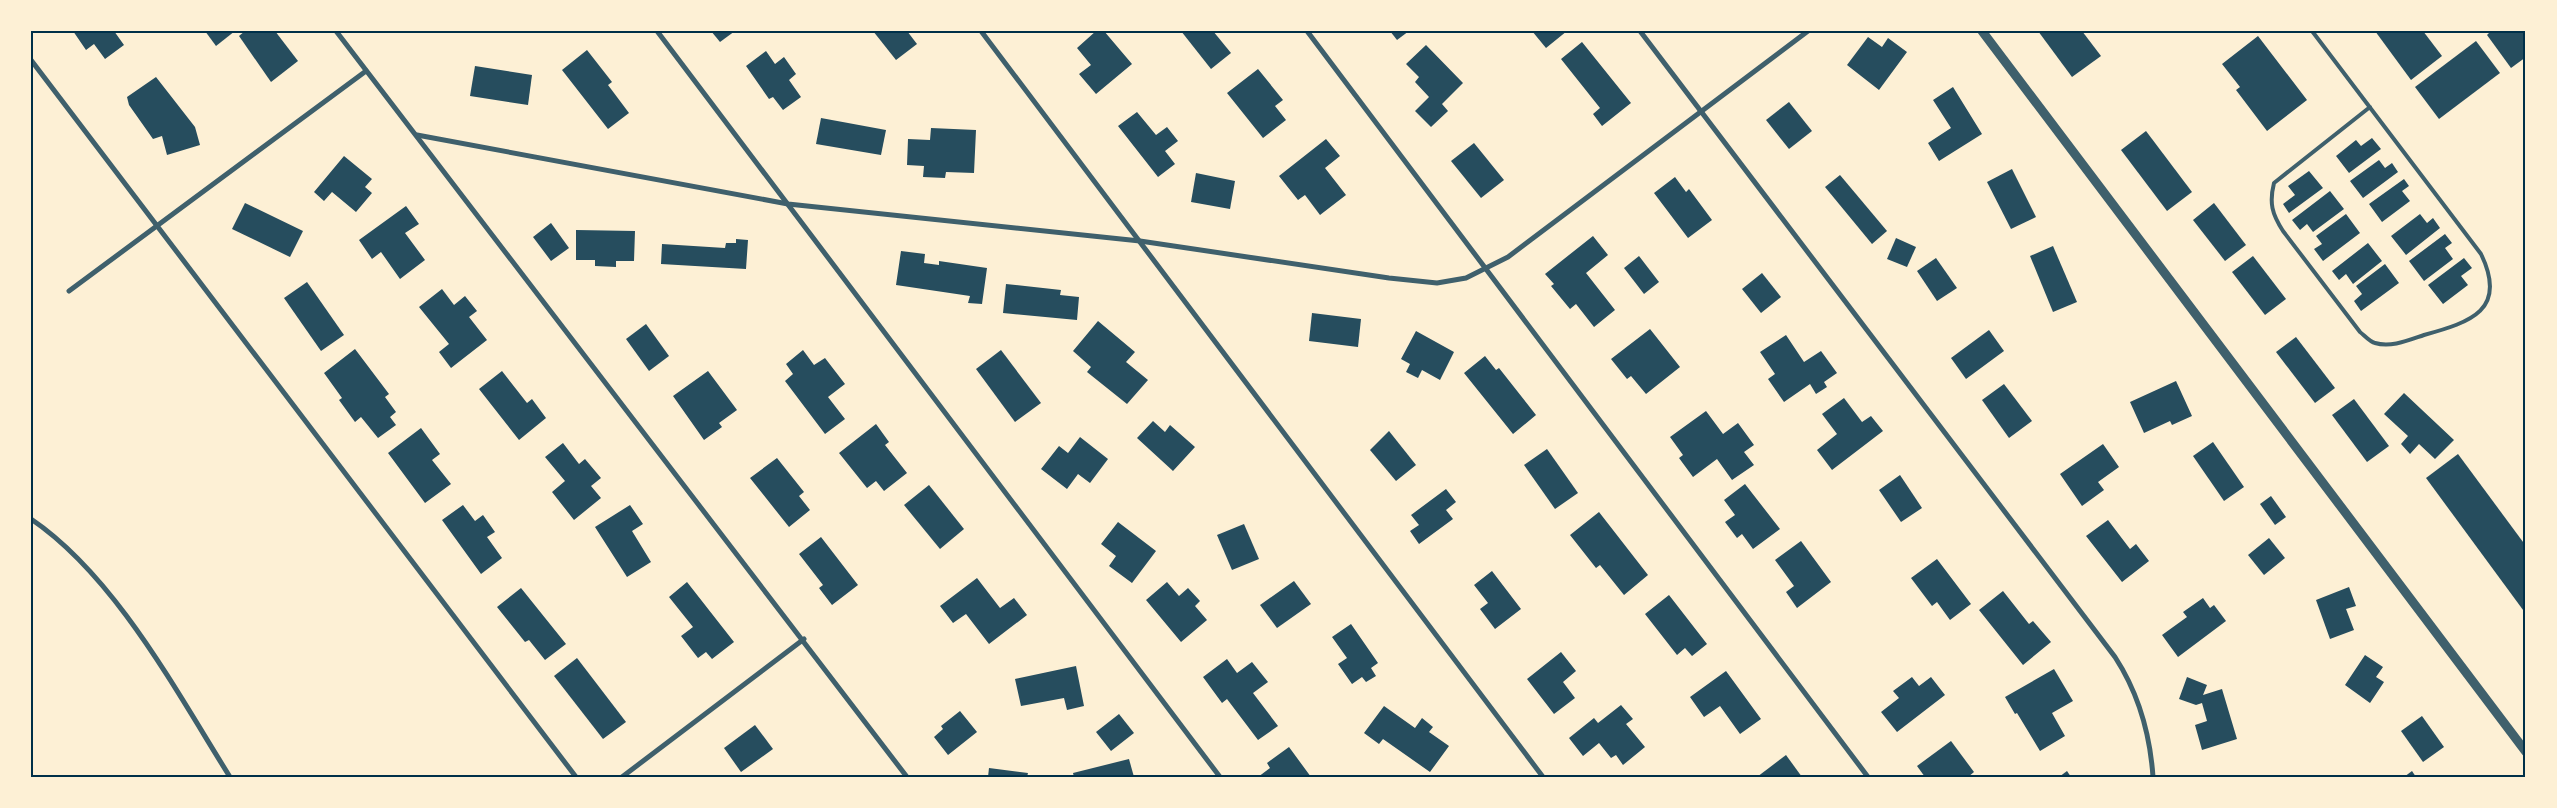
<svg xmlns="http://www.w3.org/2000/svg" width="2557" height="808" viewBox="0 0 2557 808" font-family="'DejaVu Sans',sans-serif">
<rect width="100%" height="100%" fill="#fdf0d5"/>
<!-- building -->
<g fill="#264d5e">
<polygon points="73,31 114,31 124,45 105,59 94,44 86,50"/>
<polygon points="205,31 235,31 216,46"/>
<polygon points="245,31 275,31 298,61 271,82 239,36"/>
<polygon points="711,31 735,31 720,42"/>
<polygon points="873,31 907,31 917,44 896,60"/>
<polygon points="1096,31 1104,31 1132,64 1096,94 1079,74 1091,65 1077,48"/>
<polygon points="1181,31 1213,31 1231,53 1211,69"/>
<polygon points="1390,31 1409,31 1397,40"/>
<polygon points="1532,31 1567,31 1546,48"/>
<polygon points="2038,31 2082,31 2101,56 2072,77"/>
<polygon points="2375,31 2423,31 2442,56 2411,80"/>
<polygon points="2491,31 2526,31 2526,57 2511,68 2487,35"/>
<polygon points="2258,36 2307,100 2267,131 2236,90 2240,87 2222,64"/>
<polygon points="1868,37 1882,47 1888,38 1907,52 1879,90 1847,65"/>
<polygon points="2476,41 2500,73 2439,119 2415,87"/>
<polygon points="1582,42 1631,103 1602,126 1593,114 1600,108 1561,59"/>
<polygon points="1426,45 1463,83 1442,104 1448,111 1431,127 1415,111 1429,97 1415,82 1419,77 1406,64"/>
<polygon points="587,50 612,82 608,85 629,113 608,129 562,70"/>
<polygon points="766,51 775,64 784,57 796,74 789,80 801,97 783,110 773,97 769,99 746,66"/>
<polygon points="475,66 532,75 528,105 470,96"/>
<polygon points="1258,69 1283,100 1275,106 1286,120 1263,138 1227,93"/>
<polygon points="156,77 195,127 200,145 167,155 162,136 153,139 129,105 127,97"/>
<polygon points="1953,87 1982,134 1939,161 1928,143 1951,128 1933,100"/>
<polygon points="1789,102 1812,131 1789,149 1766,120"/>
<polygon points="1137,112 1156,135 1167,127 1178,141 1165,151 1175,164 1158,177 1118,126"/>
<polygon points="821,118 886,130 881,155 816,144"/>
<polygon points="931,128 976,130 974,173 946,172 945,178 923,177 924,166 907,165 908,139 930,140"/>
<polygon points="2146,131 2192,192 2167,211 2121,150"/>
<polygon points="2372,138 2381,149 2349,173 2336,156 2356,140 2361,146"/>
<polygon points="1326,139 1340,156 1325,168 1346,195 1320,215 1305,195 1298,200 1279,176"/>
<polygon points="1474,143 1504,180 1481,198 1451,161"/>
<polygon points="344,156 372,179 365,187 372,193 356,212 332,192 324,201 314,192"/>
<polygon points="2379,160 2385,168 2392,163 2398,172 2363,198 2350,181"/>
<polygon points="2012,169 2036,217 2011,229 1987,182"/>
<polygon points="2309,171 2323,188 2289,213 2283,204 2295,195 2288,186"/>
<polygon points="1196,173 1235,181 1230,209 1191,202"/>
<polygon points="1840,175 1887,231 1872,244 1825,187"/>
<polygon points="1675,177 1686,192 1689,189 1712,220 1688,238 1654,193"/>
<polygon points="2404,179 2409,186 2402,191 2410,201 2382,222 2369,204"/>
<polygon points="2330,191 2344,209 2313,232 2307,224 2300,230 2292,220"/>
<polygon points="245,203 303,231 290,257 232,229"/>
<polygon points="2214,203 2246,245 2225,261 2193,220"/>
<polygon points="406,206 419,224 405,233 425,260 400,279 381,252 372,259 359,240"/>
<polygon points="2346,214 2360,233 2323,261 2314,249 2322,244 2316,236"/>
<polygon points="2420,214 2427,223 2433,218 2440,228 2406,255 2391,236"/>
<polygon points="551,223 569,248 551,261 533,237"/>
<polygon points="576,230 635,231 634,261 616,261 616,267 595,266 595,260 576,260"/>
<polygon points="2445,234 2452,243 2445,248 2453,259 2424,281 2409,261"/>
<polygon points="1593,236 1608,255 1586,273 1615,310 1594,327 1576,304 1570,309 1551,286 1554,284 1545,274"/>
<polygon points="1896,238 1916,247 1907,267 1887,259"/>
<polygon points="736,239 748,240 746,269 661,264 662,244 725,248 726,243 736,243"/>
<polygon points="2368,243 2382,261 2353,284 2346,274 2339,280 2332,271"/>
<polygon points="2053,246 2077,302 2053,312 2030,256"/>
<polygon points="901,251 925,254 924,263 939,265 939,261 987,268 982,304 968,303 970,296 896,285"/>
<polygon points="1639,256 1659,282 1644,294 1624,268"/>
<polygon points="2253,256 2286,299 2265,315 2232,272"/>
<polygon points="1936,258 1957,288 1937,301 1917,271"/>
<polygon points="2464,258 2472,268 2461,276 2468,285 2443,304 2428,285"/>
<polygon points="2385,264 2399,283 2361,311 2354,301 2362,294 2356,286"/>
<polygon points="1762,273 1781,297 1761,313 1742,289"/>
<polygon points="307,282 344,335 321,351 284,298"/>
<polygon points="1006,284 1061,290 1060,295 1079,297 1077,320 1003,313"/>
<polygon points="442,289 454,305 465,296 477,311 469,317 487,340 451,368 439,352 449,344 419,307"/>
<polygon points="1312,313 1361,319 1358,347 1309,341"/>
<polygon points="1098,321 1135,352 1126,362 1148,380 1127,404 1087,372 1091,367 1073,351"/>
<polygon points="646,324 669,356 649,371 626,339"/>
<polygon points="1650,329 1680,367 1646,394 1631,376 1627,379 1611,359"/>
<polygon points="1989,330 2004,351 1966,379 1951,358"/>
<polygon points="1416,331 1454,352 1440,380 1422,370 1418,378 1406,372 1410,364 1401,359"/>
<polygon points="1786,335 1804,362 1821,351 1837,373 1824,382 1827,387 1816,394 1810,384 1784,402 1768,379 1775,374 1760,352"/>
<polygon points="2296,337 2335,388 2315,403 2276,352"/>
<polygon points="355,349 389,394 385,397 396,412 390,417 396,425 378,438 361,417 355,422 339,400 342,398 324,373"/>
<polygon points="803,350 814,365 825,358 845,384 828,397 845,419 825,434 785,381 793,374 786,364"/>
<polygon points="1001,350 1041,403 1015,422 976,369"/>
<polygon points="1485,356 1496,370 1499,368 1536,415 1513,434 1464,373"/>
<polygon points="502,371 527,403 532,399 546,418 519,440 479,389"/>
<polygon points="708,371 737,410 719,423 722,427 704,440 673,396"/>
<polygon points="2176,381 2192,416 2172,425 2170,421 2144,433 2130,402"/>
<polygon points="2004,384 2032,421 2009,438 1982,400"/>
<polygon points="2404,393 2454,440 2435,459 2419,444 2410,454 2401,444 2408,436 2384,414"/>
<polygon points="1844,398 1862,422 1871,416 1883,431 1832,470 1817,450 1837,434 1822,414"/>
<polygon points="2354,399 2389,446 2367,462 2332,415"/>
<polygon points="1706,411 1723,434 1738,423 1754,445 1744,452 1754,465 1732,480 1717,459 1693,477 1679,458 1683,455 1670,437"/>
<polygon points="1153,421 1165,432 1170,425 1195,447 1173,471 1137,438"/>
<polygon points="876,424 889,442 885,445 907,473 884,491 876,481 867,488 839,453"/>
<polygon points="421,428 440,454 432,460 451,484 425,503 388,453"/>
<polygon points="1389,431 1416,465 1396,481 1370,450"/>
<polygon points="1080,437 1108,459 1090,483 1078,474 1067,489 1041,469 1059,446 1068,453"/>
<polygon points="2213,442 2244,487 2224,501 2193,456"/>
<polygon points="563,443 579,464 585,459 601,478 591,486 601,498 574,520 552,492 565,481 545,457"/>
<polygon points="2103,444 2119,467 2098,482 2104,490 2082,506 2060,474"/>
<polygon points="1547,449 1578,493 1555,509 1524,465"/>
<polygon points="2458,454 2526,546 2526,614 2426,478"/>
<polygon points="777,458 804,492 799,496 810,510 789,527 750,478"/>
<polygon points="1900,475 1922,508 1901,522 1879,490"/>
<polygon points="1745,484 1780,529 1753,549 1742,534 1737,538 1725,522 1735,515 1724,500"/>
<polygon points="929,485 964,529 940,549 904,505"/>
<polygon points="1446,489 1456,502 1446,510 1453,519 1419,544 1410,531 1419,525 1411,515"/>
<polygon points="2271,496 2286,517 2275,525 2260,504"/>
<polygon points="463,505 475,521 483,515 495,532 487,537 502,558 481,574 442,520"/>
<polygon points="630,505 643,524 632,531 651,562 627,577 595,527"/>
<polygon points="1599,512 1648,575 1624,595 1600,565 1596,568 1570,535"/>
<polygon points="2108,520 2130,549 2136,544 2149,561 2122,582 2086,536"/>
<polygon points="1118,522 1156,551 1132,583 1109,566 1116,556 1101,544"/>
<polygon points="1244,524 1259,559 1232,570 1217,535"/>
<polygon points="821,537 858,585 832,605 819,588 823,585 799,554"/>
<polygon points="2269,538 2285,558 2264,575 2248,555"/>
<polygon points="1801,541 1831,582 1797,608 1786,592 1794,586 1775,560"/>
<polygon points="1937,559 1971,604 1950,620 1937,602 1932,606 1911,578"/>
<polygon points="1492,571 1521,609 1495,629 1480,609 1488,603 1474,585"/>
<polygon points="977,578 1000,608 1014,598 1027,615 989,644 966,614 953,623 940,606"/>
<polygon points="1294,581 1311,604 1277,628 1260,605"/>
<polygon points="687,582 734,642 712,659 706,652 698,658 681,636 693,627 669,597"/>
<polygon points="1167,582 1179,596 1188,588 1200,601 1195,606 1207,620 1181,642 1146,600"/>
<polygon points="2349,587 2356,606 2346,609 2354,630 2330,639 2316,600"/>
<polygon points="521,588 566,644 545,660 529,640 525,642 497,607"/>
<polygon points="2003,591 2029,624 2033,621 2051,642 2023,665 1979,610"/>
<polygon points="1669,595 1707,644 1692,656 1685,648 1677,655 1645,614"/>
<polygon points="2203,598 2210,608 2214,605 2226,621 2178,657 2162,635 2187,617 2183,612"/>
<polygon points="1351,624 1378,663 1371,668 1376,676 1366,682 1362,677 1352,684 1338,664 1347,658 1332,637"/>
<polygon points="1561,652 1576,671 1563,682 1575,698 1554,714 1527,679"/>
<polygon points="2365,655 2383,667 2376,677 2384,682 2370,703 2345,685"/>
<polygon points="577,658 626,722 603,739 554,676"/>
<polygon points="1227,659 1237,673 1252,662 1268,682 1253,693 1278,726 1258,740 1227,699 1222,703 1203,677"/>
<polygon points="1076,666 1084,706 1067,710 1064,698 1021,706 1015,679"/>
<polygon points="2054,669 2073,701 2052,713 2065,736 2040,751 2017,713 2015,714 2005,697"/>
<polygon points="1726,671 1761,719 1740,734 1720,706 1704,717 1690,697"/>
<polygon points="1912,677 1919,686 1931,677 1945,695 1897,732 1881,712 1899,698 1893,691"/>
<polygon points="2187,677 2207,685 2203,695 2222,689 2237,739 2202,750 2195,725 2207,721 2202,703 2196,705 2179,699"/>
<polygon points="1621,705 1633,719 1626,724 1645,747 1623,765 1616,755 1611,758 1599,743 1583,756 1569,738 1594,718 1598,723"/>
<polygon points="1384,706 1415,728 1422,718 1433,727 1429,732 1449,746 1430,772 1383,739 1379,744 1364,733"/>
<polygon points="960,711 977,732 948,755 934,737 943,729 941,726"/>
<polygon points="1119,714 1134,733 1111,751 1096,732"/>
<polygon points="2422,716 2444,747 2423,762 2401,731"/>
<polygon points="755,725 773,749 741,772 724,748"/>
<polygon points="1951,741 1974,772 1968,777 1925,777 1917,766"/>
<polygon points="1289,747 1311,777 1258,777 1270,768 1267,763"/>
<polygon points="1786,755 1802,777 1757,777"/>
<polygon points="1129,759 1134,777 1074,777 1073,773"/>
<polygon points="989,768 1028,773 1027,777 988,777"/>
<polygon points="2067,771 2071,777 2059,777"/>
<polygon points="2412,771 2416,777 2404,777"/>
</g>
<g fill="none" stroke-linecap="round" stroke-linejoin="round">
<!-- service -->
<path stroke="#3f606c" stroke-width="4" d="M2312 31 2481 254C2508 310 2471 322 2424 335 2409 340 2391 348 2375 343 2370 342 2364 335 2360 332L2283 231C2272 214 2269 203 2274 183L2370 107"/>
<!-- minor -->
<g stroke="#3f606c" stroke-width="5">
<polyline points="336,31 907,777"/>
<polyline points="657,31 1220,777"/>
<polyline points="981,31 1543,777"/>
<polyline points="1307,31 1868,777"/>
<path d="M1640 31 2115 657C2139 694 2150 733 2153 777"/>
<polyline points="31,60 576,777"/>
<polyline points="417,135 788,204 1140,241 1389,278 1437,283 1466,278 1508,257 1808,31"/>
<polyline points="69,291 366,71"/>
<path d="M31 519C115 576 176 691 230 777"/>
<polyline points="622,777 804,639"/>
</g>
<!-- tertiary -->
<polyline stroke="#3f606c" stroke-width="9" points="1982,31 2526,752"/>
</g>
<!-- border -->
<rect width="2557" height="808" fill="none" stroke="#fdf0d5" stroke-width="65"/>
<rect x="32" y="32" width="2492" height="744" fill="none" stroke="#003049" stroke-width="2"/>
</svg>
